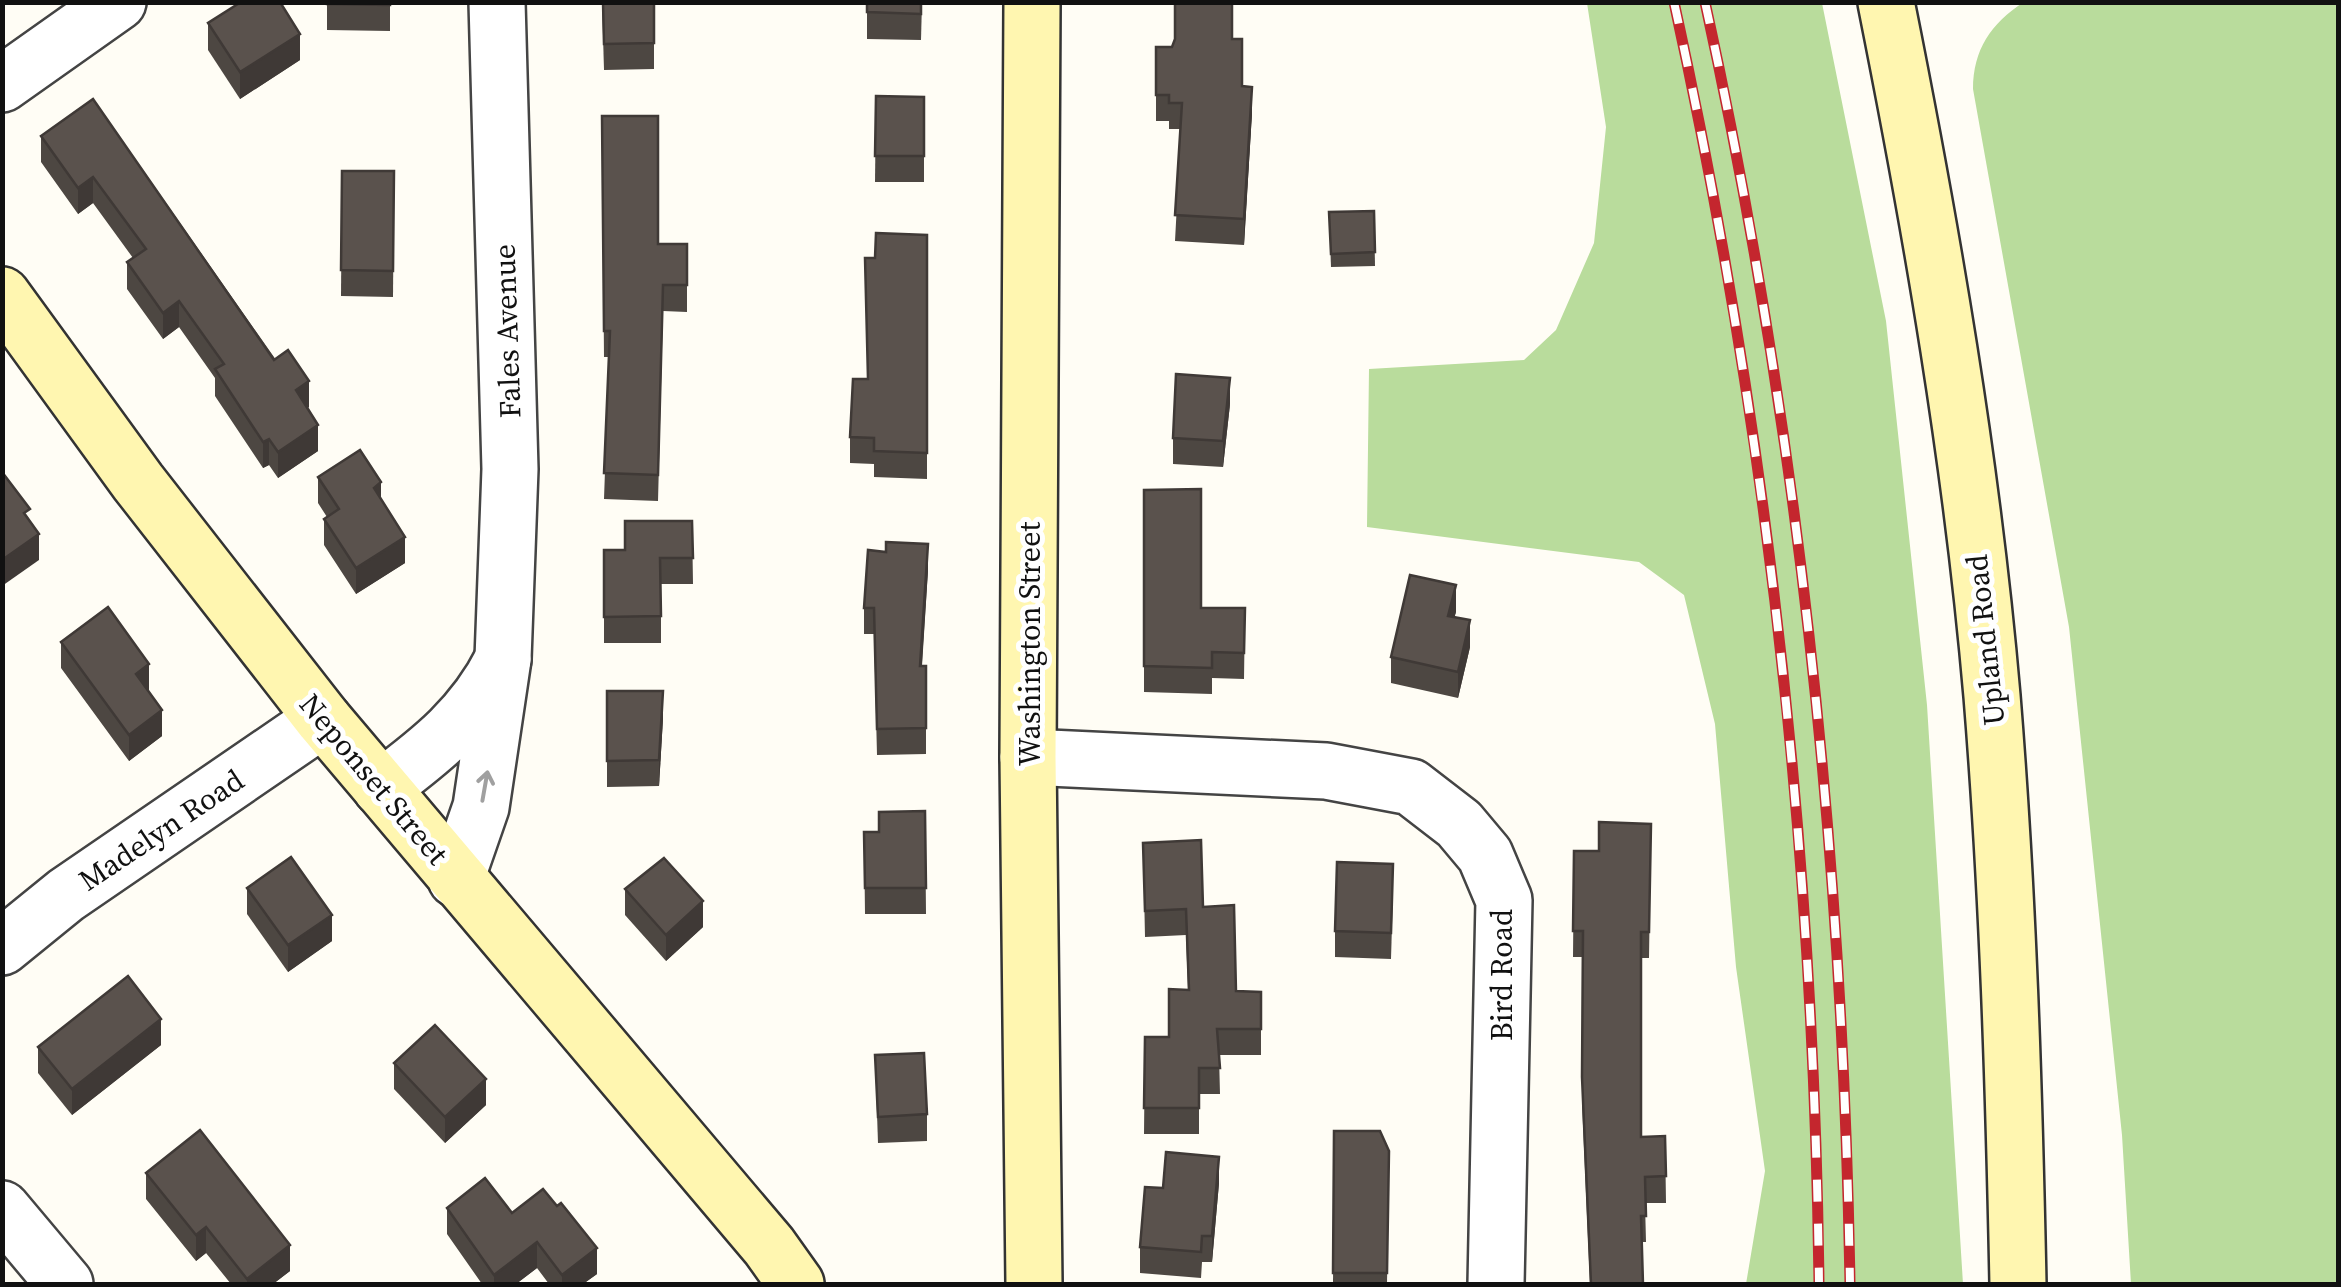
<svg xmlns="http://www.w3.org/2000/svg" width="2341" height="1287" viewBox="0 0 2341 1287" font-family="'Source Serif 4',serif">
<rect width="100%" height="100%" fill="#fffdf5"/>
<!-- forest -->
<g fill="#b9dc9c">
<path d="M2024 2 2338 3V1284H2131L2122 1135 2069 627 1973 89C1973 50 1991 23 2024 2Z"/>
<polygon points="1587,3 1822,3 1886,321 1927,705 1963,1284 1746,1284 1765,1171 1736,967 1715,724 1684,595 1639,562 1367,527 1369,369 1524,360 1556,330 1594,243 1606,127"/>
</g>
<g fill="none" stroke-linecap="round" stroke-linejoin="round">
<defs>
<g id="street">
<polyline points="497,2 510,469 503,659"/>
<polyline points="2,84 118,2"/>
<polyline points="1028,757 1326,771 1411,787 1459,824 1485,855 1504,900 1496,1284"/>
<path d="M381 788C432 750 474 717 503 659L481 807 456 879"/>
<polyline points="2,947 66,895 323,719"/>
<polyline points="2,1209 65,1284"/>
</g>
<g id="secondary">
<polyline points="1032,2 1028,757 1034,1284"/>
<path d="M1886 2C1932 232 1972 464 1992 696 2008 892 2014 1088 2018 1284"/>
<polyline points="2,295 138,482 323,719 769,1246 796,1284"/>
</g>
</defs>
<!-- street casing -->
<use href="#street" stroke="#444" stroke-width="60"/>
<!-- secondary casing -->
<use href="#secondary" stroke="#333" stroke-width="60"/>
<!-- street -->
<use href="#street" stroke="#fff" stroke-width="55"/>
<!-- secondary -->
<use href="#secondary" stroke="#fff6b0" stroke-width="55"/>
<defs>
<g id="rail">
<path d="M1674 2C1766 422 1814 855 1819 1284"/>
<path d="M1705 2C1797 423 1843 854 1850 1284"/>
</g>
</defs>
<!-- rail casing -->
<use href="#rail" stroke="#c4262e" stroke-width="11"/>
<!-- rail -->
<use href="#rail" stroke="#fff" stroke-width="8" stroke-dasharray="22" stroke-linecap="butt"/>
</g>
<!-- wall -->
<g fill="#4d4742">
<polygon points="327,2 390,2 390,31 327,30"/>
<polygon points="602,2 654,2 654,69 604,70"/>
<polygon points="867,2 922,2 921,40 867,39"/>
<polygon points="208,23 300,60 240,99 208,50"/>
<polygon points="1175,39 1232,39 1242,86 1252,113 1244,245 1175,241 1181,129 1169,129 1169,121 1156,121 1156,73 1172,47"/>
<polygon points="876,96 924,97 924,182 875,182"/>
<polygon points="93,99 309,407 307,408 318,451 278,478 269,465 263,468 215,396 215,378 179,327 163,339 127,289 127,262 133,258 93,203 78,214 41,162 41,136"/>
<polygon points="602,116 658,244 687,244 687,312 663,311 658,501 604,499 609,357 604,357"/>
<polygon points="342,171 394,171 393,297 341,296"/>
<polygon points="1374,211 1375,266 1331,267 1329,212"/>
<polygon points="927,235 927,479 874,477 874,464 850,463 850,437 867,379 875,258"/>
<polygon points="1230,404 1223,467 1173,464 1173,438"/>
<polygon points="318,477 381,499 405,563 356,594 324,545 324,519 327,517 318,503"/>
<polygon points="1144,490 1201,608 1245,608 1244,679 1212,678 1212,694 1144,692"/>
<polygon points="692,521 693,584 661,584 661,643 604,643 604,550 625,550"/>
<polygon points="928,570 922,666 926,666 926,754 877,755 874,634 864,634 864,608"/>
<polygon points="1456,612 1454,617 1470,647 1458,698 1391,683 1391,657"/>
<polygon points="61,642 149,690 148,691 162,736 129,761 61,668"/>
<polygon points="607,691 663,718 659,786 607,787"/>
<polygon points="925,811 926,914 865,914 864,832 879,832"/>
<polygon points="1651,824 1649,958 1641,958 1641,1137 1665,1136 1666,1203 1645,1203 1646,1242 1642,1242 1643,1284 1590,1284 1582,1103 1583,957 1573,957 1574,851 1599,851"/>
<polygon points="1143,843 1203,907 1236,991 1261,992 1261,1055 1219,1055 1220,1094 1199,1094 1199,1134 1144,1134 1145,1037 1169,1037 1188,990 1186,935 1145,937"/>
<polygon points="247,888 332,941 288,972 247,914"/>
<polygon points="625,889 703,927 666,961 625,915"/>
<polygon points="1393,891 1391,959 1335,957 1335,931"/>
<polygon points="161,1045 72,1115 38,1073 38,1047"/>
<polygon points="875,1055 927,1114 927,1141 878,1143"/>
<polygon points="394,1063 486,1105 445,1143 394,1089"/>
<polygon points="1334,1131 1389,1151 1387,1284 1333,1284"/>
<polygon points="146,1173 290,1271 273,1284 231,1284 206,1253 196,1261 146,1199"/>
<polygon points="1219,1183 1212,1262 1202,1262 1201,1278 1140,1273 1140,1247 1163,1188"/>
<polygon points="447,1208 512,1213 597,1274 583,1284 549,1284 537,1268 516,1284 482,1284 447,1234"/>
</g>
<!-- shaded-wall -->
<g fill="#3f3936">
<polygon points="300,34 300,60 240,99 240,72"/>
<polygon points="1252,87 1252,113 1244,245 1244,219"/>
<polygon points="93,177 93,203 78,214 78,188"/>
<polygon points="179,301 179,327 163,339 163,313"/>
<polygon points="1230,378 1230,404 1223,467 1223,441"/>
<polygon points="309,381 309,407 296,416 296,390"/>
<polygon points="318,425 318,451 278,478 278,452"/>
<polygon points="269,439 269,465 263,468 263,442"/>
<polygon points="381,482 381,508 374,488"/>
<polygon points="39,534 39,560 2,586 2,560"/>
<polygon points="405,537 405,563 356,594 356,568"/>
<polygon points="928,544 928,570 920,692 920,666"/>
<polygon points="1456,585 1456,612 1448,642 1448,616"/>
<polygon points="1470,620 1470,647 1458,698 1458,672"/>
<polygon points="149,664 149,690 136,700 136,674"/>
<polygon points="663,691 663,718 659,786 659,760"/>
<polygon points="162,710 162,736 129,761 129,735"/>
<polygon points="703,901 703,927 666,961 666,935"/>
<polygon points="332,915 332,941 288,972 288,945"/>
<polygon points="161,1019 161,1045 72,1115 72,1089"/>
<polygon points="486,1079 486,1105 445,1143 445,1117"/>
<polygon points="1219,1157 1219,1183 1212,1262 1212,1236"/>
<polygon points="206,1227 206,1253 196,1261 196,1235"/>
<polygon points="537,1242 537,1268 516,1284 494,1284 494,1275"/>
<polygon points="290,1245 290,1271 273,1284 247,1284 247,1279"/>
<polygon points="597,1248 597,1274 583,1284 562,1284 562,1275"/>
</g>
<!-- building -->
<g fill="#5a524d" stroke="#3f3936" stroke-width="2.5">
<polygon points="241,2 280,2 300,34 240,72 208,23"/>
<polygon points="327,2 390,2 390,5 327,4"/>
<polygon points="603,2 654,2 654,43 604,44"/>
<polygon points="867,2 921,2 921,14 867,12"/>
<polygon points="1175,2 1232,2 1232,39 1242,39 1242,86 1252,87 1244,219 1175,215 1182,103 1169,103 1169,95 1156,95 1156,47 1172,47 1175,39"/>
<polygon points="876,96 924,97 924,156 875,156"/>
<polygon points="93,99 274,360 288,350 309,381 296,390 318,425 278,452 269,439 263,442 215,369 224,364 179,301 163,313 127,262 146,249 93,177 78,188 41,136"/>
<polygon points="602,116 658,116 658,244 687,244 687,285 663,285 658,475 604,473 610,331 604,331"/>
<polygon points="342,171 394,171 393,271 341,270"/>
<polygon points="1374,211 1375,252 1331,254 1329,212"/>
<polygon points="876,233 927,235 927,453 874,451 874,438 850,437 853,379 868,379 865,258 875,258"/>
<polygon points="1176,374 1230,378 1223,441 1173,438"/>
<polygon points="360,450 381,482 374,488 405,537 356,568 324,519 339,509 318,477"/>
<polygon points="2,472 30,509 24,513 39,534 2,560"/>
<polygon points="1201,489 1201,608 1245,608 1244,653 1212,652 1212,668 1144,666 1144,490"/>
<polygon points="625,521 692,521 693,558 660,558 661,616 604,617 604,550 625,550"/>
<polygon points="886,542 928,544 920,666 926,666 926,728 877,729 874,608 864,608 868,550 886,552"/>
<polygon points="1410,575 1456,585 1448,616 1470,620 1458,672 1391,657"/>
<polygon points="108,607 149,664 136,674 162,710 129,735 61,642"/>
<polygon points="607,691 663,691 659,760 607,761"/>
<polygon points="925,811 926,888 865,888 864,832 879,832 879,812"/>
<polygon points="1599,822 1651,824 1649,932 1641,932 1641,1137 1665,1136 1666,1176 1645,1177 1646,1216 1641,1216 1643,1284 1591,1284 1582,1077 1583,931 1573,931 1574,851 1599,851"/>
<polygon points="1201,840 1203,907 1234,905 1236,991 1261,992 1261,1029 1217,1029 1220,1068 1199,1068 1199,1108 1144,1108 1145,1037 1169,1037 1169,989 1189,990 1186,909 1145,911 1143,843"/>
<polygon points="291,857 332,915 288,945 247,888"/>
<polygon points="664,858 703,901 666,935 625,889"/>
<polygon points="1337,862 1393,864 1391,933 1335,931"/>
<polygon points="128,976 161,1019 72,1089 38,1047"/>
<polygon points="435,1025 486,1079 445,1117 394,1063"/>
<polygon points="924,1053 927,1114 878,1117 875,1055"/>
<polygon points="200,1130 290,1245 247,1279 206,1227 196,1235 146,1173"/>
<polygon points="1334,1131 1380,1131 1389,1151 1387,1273 1333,1273"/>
<polygon points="1166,1152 1219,1157 1212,1236 1202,1236 1201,1252 1140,1247 1145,1187 1163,1188"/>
<polygon points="485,1178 512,1213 543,1189 557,1206 561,1203 597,1248 562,1275 537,1242 494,1275 447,1208"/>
</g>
<!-- one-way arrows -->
<defs><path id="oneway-shaft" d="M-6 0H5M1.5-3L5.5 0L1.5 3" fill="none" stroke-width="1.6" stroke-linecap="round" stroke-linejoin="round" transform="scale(2.5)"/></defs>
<use stroke="#a0a0a0" href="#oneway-shaft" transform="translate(485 786) rotate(-80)"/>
<g text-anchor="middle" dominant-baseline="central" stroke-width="10" stroke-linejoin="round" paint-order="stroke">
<!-- street labels -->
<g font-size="30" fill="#111" stroke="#fff">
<text transform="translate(507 331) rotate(-92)">Fales Avenue</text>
<text transform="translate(1985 640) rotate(-96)">Upland Road</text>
<text transform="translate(1029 644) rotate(-90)">Washington Street</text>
<text transform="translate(374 779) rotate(50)">Neponset Street</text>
<text transform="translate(161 830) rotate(-34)">Madelyn Road</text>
<text transform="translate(1501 975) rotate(-90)">Bird Road</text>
</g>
</g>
<!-- border -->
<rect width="2341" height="1287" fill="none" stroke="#111111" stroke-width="10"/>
</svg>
